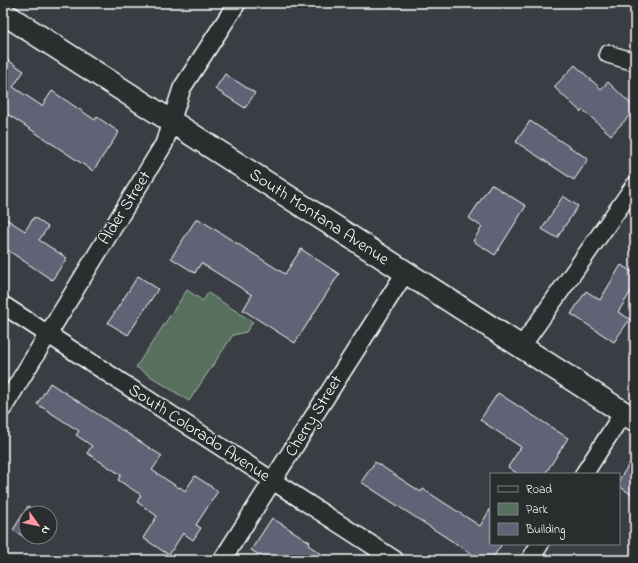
<svg xmlns="http://www.w3.org/2000/svg" width="638" height="563" viewBox="0 0 638 563" font-family="'Indie Flower',sans-serif">
<rect width="100%" height="100%" fill="#3a3d43"/>
<filter id="ink" filterUnits="userSpaceOnUse"><feTurbulence type="fractalNoise" baseFrequency=".025" numOctaves="2"/><feDisplacementMap in="SourceGraphic" scale="8" xChannelSelector="R" yChannelSelector="G"/><feConvolveMatrix kernelMatrix="1 2 1 2 8 2 1 2 1" color-interpolation-filters="sRGB"/></filter>
<g filter="url(#ink)">
<!-- green -->
<polygon fill="#56705d" stroke="#aab8ae" points="187,290 203,301 208,293 253,322 246,332 233,335 189,401 136,367"/>
<!-- building -->
<g fill="#606375" stroke="#fff">
<polygon points="3,57 24,71 13,87 42,106 52,91 95,120 97,117 119,132 93,171 3,111"/>
<polygon points="575,65 601,89 608,82 635,108 635,110 611,135 583,110 581,112 554,87"/>
<polygon points="225,74 255,93 245,108 215,89"/>
<polygon points="530,121 588,159 574,180 516,142"/>
<polygon points="491,184 526,206 495,255 473,241 482,227 469,218"/>
<polygon points="563,196 578,206 557,238 542,229"/>
<polygon points="3,217 25,231 34,217 48,227 39,240 67,258 52,280 3,247"/>
<polygon points="197,218 285,274 301,249 339,274 295,343 243,310 252,295 201,263 195,273 171,258"/>
<polygon points="621,265 635,274 635,285 618,312 630,319 614,342 571,314 586,291 600,300"/>
<polygon points="138,276 158,289 128,335 108,323"/>
<polygon points="50,383 162,456 152,470 179,488 180,487 185,491 195,476 218,491 196,525 201,528 193,540 183,533 169,555 143,538 157,516 137,502 141,495 118,480 121,475 87,453 92,446 76,435 79,431 37,404"/>
<polygon points="498,393 568,438 545,474 518,474 508,467 521,447 480,420"/>
<polygon points="635,455 635,497 619,486 619,480"/>
<polygon points="375,462 421,492 423,489 480,526 491,508 491,544 502,544 491,560 481,560 361,482"/>
<polygon points="28,506 38,513 26,513 26,537 35,537 32,542 13,530"/>
<polygon points="272,518 310,542 308,545 331,560 268,560 251,550"/>
</g>
<g fill="none" stroke-linecap="round" stroke-linejoin="round">
<defs>
<g id="street">
<polyline points="608,54 635,62"/>
<polyline points="3,305 273,481 395,560"/>
<polyline points="521,347 635,185"/>
<polyline points="3,408 164,144 182,88 237,3"/>
<polyline points="584,474 623,413"/>
<polyline points="222,560 405,273"/>
<polyline points="530,560 540,544"/>
</g>
<polyline id="secondary" points="3,13 635,420"/>
</defs>
<!-- street casing -->
<use href="#street" stroke="#fff" stroke-width="20"/>
<!-- secondary casing -->
<use href="#secondary" stroke="#fff" stroke-width="25"/>
<!-- street -->
<use href="#street" stroke="#2a2d2e" stroke-width="17"/>
<!-- secondary -->
<use href="#secondary" stroke="#2a2d2e" stroke-width="22"/>
</g>
</g>
<g text-anchor="middle" dominant-baseline="central" stroke-width="3" stroke-linejoin="round" paint-order="stroke">
<!-- street labels -->
<g font-size="17" fill="#fff" stroke="#2a2d2e">
<text transform="translate(125 208) rotate(-58)">Alder Street</text>
<text transform="translate(319 217) rotate(33)">South Montana Avenue</text>
<text transform="translate(314 416) rotate(-58)">Cherry Street</text>
<text transform="translate(199 433) rotate(33)">South Colorado Avenue</text>
</g>
</g>
<!-- margin -->
<rect width="638" height="563" fill="none" stroke="#2a2d2e" stroke-width="16"/>
<rect x="8" y="8" width="622" height="547" fill="none" stroke="#fff" stroke-width="1.5" filter="url(#ink)"/>
<!-- legend -->
<rect x="490" y="473" width="130" height="72" fill="#2a2d2e" stroke="#7f8182"/>
<rect x="498" y="486" width="20" height="6" fill="#2a2d2e" stroke="#7f8182"/>
<text x="526" y="493" font-size="12" fill="#ffffff">Road</text>
<rect x="498" y="503" width="20" height="12" fill="#56705d" stroke="#7f8182"/>
<text x="526" y="513" font-size="12" fill="#ffffff">Park</text>
<rect x="498" y="523" width="20" height="12" fill="#606375" stroke="#7f8182"/>
<text x="526" y="533" font-size="12" fill="#ffffff">Building</text>
<!-- north arrow -->
<g transform="translate(38 525) rotate(123)"><circle r="19" fill="#2a2d2e" stroke="#7f8182"/>
<path d="M0-3L7 15L0 10L-7 15Z" fill="#ff9aa2"/>
<text y="-6" font-size="11" font-weight="bold" text-anchor="middle" fill="#ffffff">N</text>
</g>
</svg>
